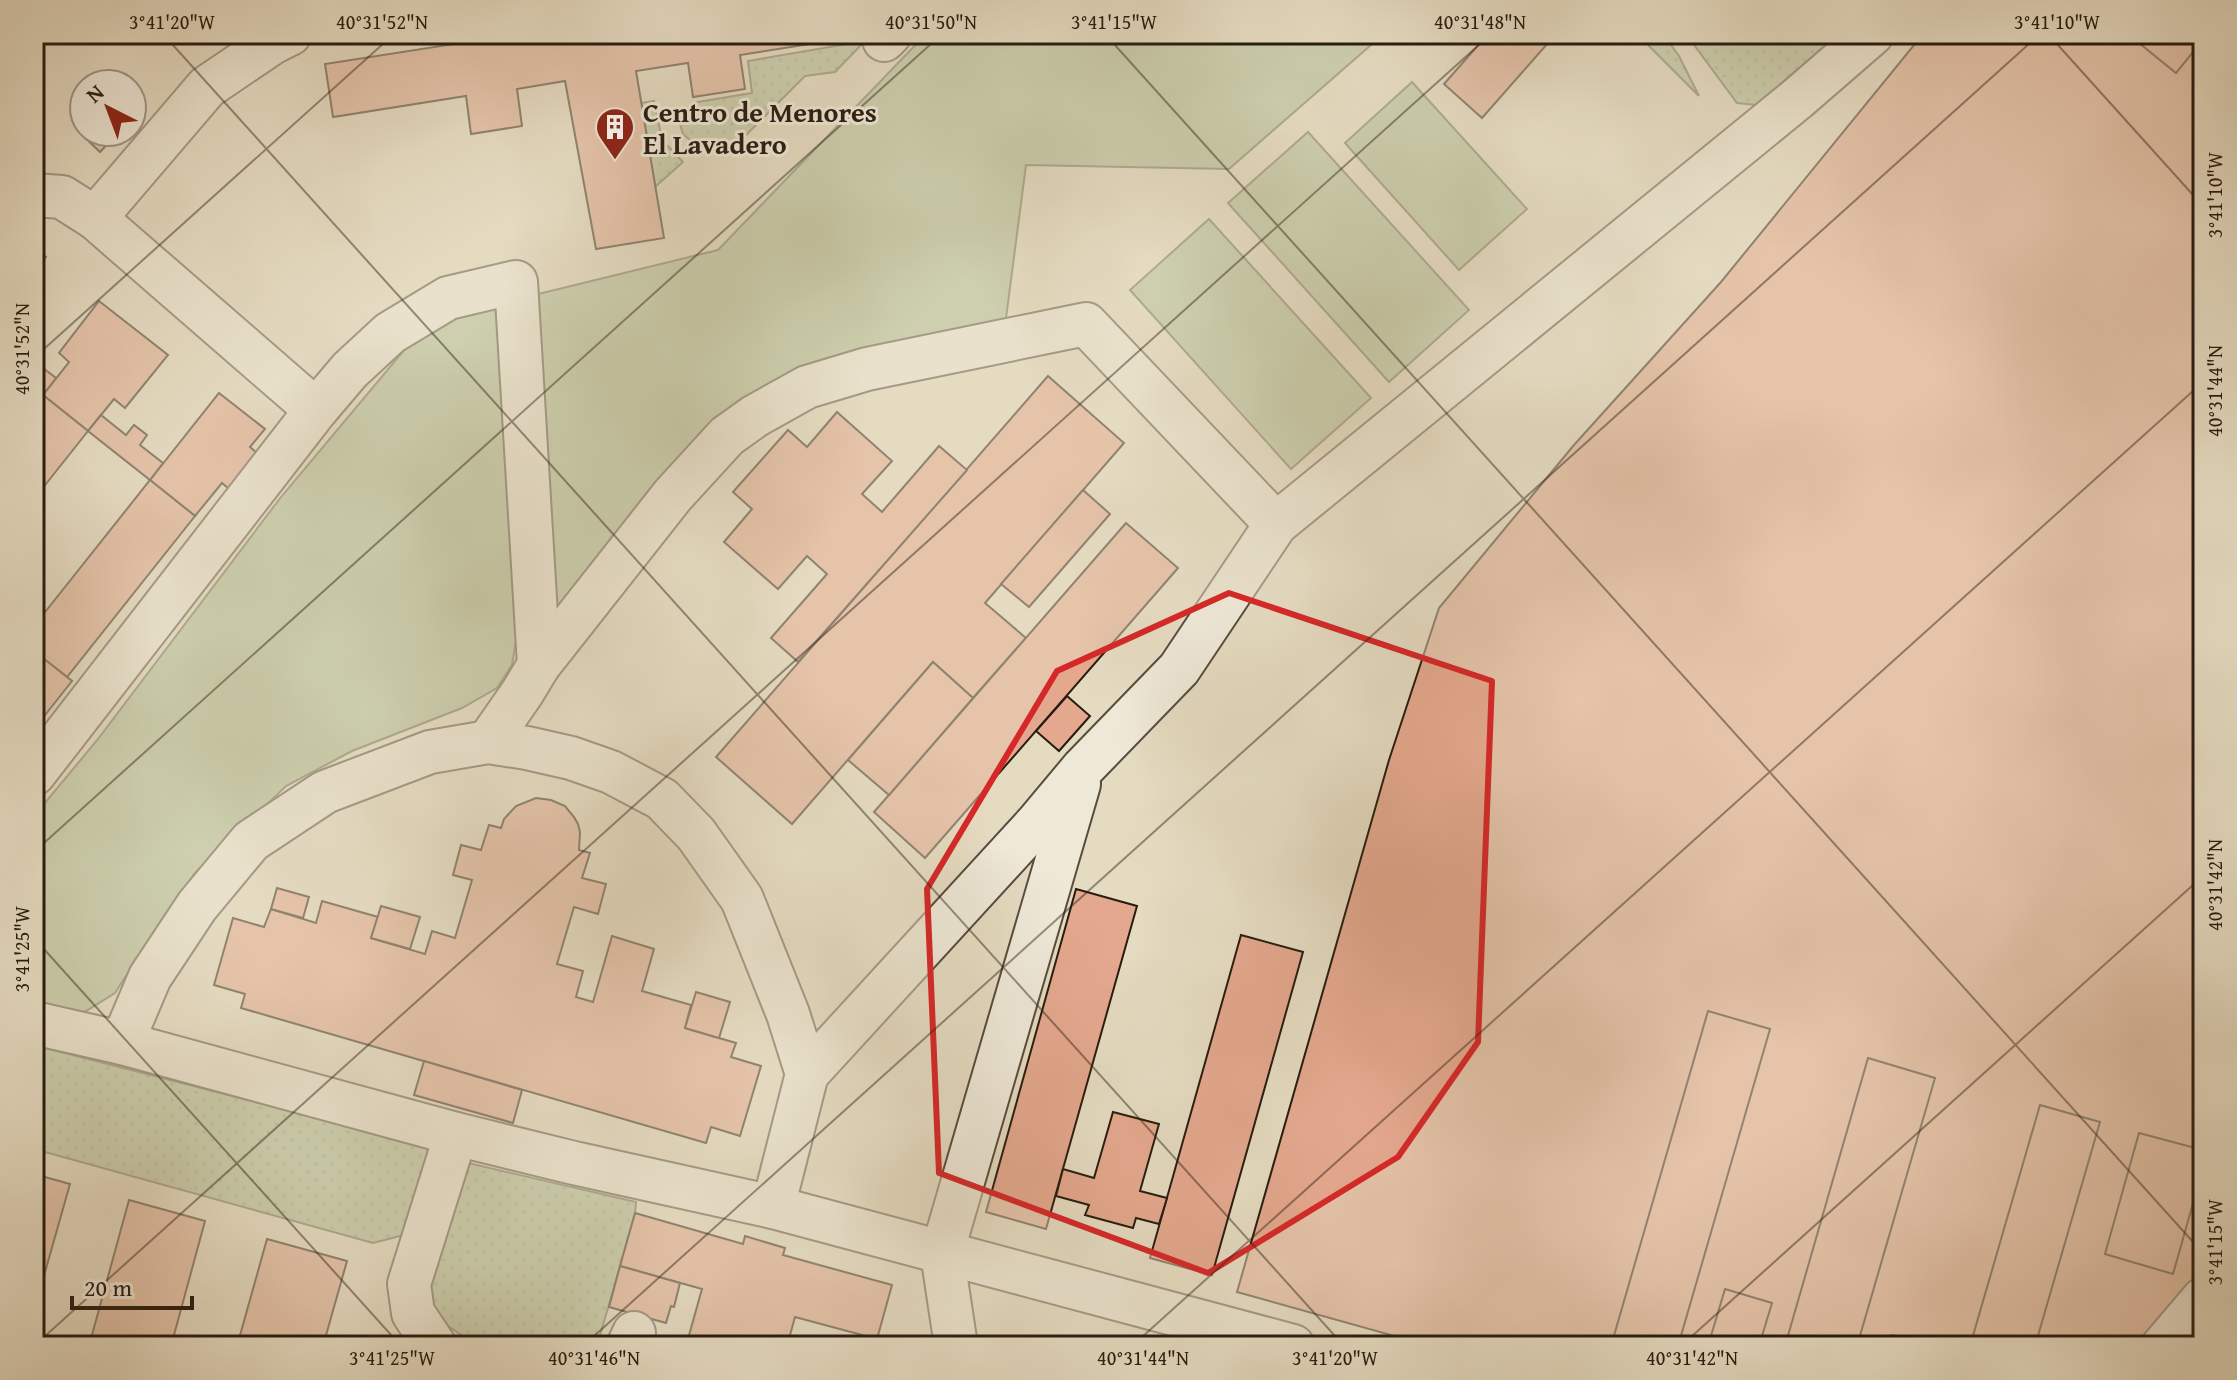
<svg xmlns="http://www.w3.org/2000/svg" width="2237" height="1380" viewBox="0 0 2237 1380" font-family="'Gentium Book Plus',serif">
<defs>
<pattern id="garden-dots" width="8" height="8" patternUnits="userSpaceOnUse" patternTransform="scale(2)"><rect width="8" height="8" fill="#afc197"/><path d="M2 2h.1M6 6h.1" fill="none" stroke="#97a581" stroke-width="1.8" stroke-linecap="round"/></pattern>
</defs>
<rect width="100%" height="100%" fill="#e5dbc1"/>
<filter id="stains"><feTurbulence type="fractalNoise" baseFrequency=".0025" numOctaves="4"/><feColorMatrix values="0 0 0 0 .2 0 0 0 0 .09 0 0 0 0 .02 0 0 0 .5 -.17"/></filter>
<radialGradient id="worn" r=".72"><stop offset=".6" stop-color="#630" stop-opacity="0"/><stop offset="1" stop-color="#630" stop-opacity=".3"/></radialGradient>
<!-- green -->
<g fill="#afc197" stroke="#6c6e54" stroke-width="2">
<polygon points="926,34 1380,34 1371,45 1229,169 1026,165 1005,326 802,374 595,563 554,610 530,296 718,250"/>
<polygon points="1412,82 1527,209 1459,270 1345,143"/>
<polygon points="1308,132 1469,310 1389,382 1228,203"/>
<polygon points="1209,219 1371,398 1291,469 1130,290"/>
<polygon points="506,300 517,634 512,665 497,688 462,708 352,751 286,786 195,873 157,927 115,993 86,1011 67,1016 34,1006 34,816 98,739 281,497 405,349 449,319"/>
</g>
<!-- garden -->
<g fill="url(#garden-dots)" stroke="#6c6e54" stroke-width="2">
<polygon points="1637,34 1663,34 1679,56 1699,96"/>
<polygon points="1686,34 1845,34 1767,106 1737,103"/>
<polygon points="865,41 835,72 805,76 740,141 699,148 683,134 679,121 692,103 752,93 748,61"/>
<polygon points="654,101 662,140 683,162 655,187 641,103"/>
<polygon points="34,1045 430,1147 412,1233 373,1243 34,1149"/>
<polygon points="464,1162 636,1202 635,1214 597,1346 491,1346 466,1338 445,1324 432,1304 428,1279"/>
</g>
<!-- building -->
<g fill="#e4a88e" stroke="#281c11" stroke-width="2">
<polygon points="518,34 868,34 868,35 740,55 745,89 693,97 688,63 636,71 664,238 596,249 565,81 517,89 522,126 471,134 466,96 333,117 325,64"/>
<polygon points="1488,34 1556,34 1482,118 1444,84"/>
<polygon points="1923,34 2203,34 2203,1340 2197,1346 1430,1346 1237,1292 1389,760 1439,608 1574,445 1721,282"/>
<polygon points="2128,34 2203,34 2203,40 2176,73"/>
<polygon points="84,124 84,132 113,132 116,135 100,152 78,131"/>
<polygon points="34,248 46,257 34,272"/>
<polygon points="99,301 168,355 125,408 114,399 88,431 43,395 69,362 59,353"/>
<polygon points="34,361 56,378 43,395 34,389"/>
<polygon points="1048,376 1124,443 985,603 1026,638 973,698 933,662 792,824 716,757"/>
<polygon points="219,393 265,429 250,447 263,458 235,494 222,483 195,516 150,480"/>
<polygon points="43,395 88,431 34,499 34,406"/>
<polygon points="837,412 892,461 862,494 882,512 939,446 967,470 798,662 771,638 827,574 807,556 778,589 724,542 752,509 733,492 788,430 807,447"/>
<polygon points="101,415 126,435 134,425 147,435 140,445 163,463 150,480 88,431"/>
<polygon points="150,480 195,516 67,677 34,651 34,626"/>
<polygon points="1083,490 1110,514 1029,607 1001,584"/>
<polygon points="1126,523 1178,568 925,858 874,812"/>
<polygon points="34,651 72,681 34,729"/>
<polygon points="933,662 973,698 889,795 848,760"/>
<polygon points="1067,696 1090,716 1059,751 1036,731"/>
<polygon points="536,798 551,800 565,806 574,817 578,824 580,832 579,850 590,853 582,878 606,884 598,914 574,907 557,964 583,971 576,997 593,1002 612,936 654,949 642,991 691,1005 685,1028 736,1043 731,1057 761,1066 740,1136 711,1127 706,1143 241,1008 245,994 214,985 233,918 264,927 271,909 316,923 322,901 378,917 371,938 425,954 432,931 455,938 472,880 453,875 461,845 481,850 489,825 501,828 504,819 516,806"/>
<polygon points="277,888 309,897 303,918 271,909"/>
<polygon points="1076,889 1137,906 1046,1229 986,1212"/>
<polygon points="381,906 420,917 410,949 371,938"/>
<polygon points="1241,935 1303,952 1212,1275 1150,1258"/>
<polygon points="696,992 730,1002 719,1038 685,1028"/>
<polygon points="1708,1011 1770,1029 1678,1346 1611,1346"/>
<polygon points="1868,1058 1935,1078 1857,1346 1785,1346"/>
<polygon points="424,1061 522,1090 513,1123 414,1095"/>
<polygon points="2040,1105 2100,1122 2035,1346 1970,1346"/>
<polygon points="1113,1112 1159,1124 1140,1191 1167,1198 1159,1224 1136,1218 1133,1228 1085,1215 1089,1205 1056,1196 1063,1169 1094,1178"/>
<polygon points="2139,1133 2203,1150 2203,1168 2173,1274 2105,1254"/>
<polygon points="34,1174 70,1184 34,1311"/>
<polygon points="129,1200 205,1221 171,1346 89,1346"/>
<polygon points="635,1213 743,1244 745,1236 785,1248 783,1255 892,1285 877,1339 795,1317 787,1346 686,1346 702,1289 620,1266"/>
<polygon points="267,1239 347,1261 323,1346 237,1346"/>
<polygon points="620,1266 680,1283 674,1307 671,1306 666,1323 609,1307"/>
<polygon points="1725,1289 1772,1303 1759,1346 1708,1346"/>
<polygon points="1892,1335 1931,1346 1889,1346"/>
</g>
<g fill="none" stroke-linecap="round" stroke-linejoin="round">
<defs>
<g id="minor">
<polyline points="884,40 890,34"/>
<polyline points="34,195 62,197 95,218 316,410"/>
<polyline points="95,218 207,87 272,43 290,34"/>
<polyline points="488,742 522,693 539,665 673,495 727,436 755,416 807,387 867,369 1086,324 1276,524"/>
<polyline points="34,774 316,410 350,370 390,333 448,298 516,282 539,665"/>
<polyline points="34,1023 122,1043 456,1134 574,1163 773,1207 1293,1346"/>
<polyline points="122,1043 150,977 197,906 251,841 325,792 430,752 488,742 527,748 571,758 611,772 662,799 696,834 742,899 788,1014 807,1074"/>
<polyline points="773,1207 807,1074 1037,823 1083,768 1179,669 1276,524 1797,99 1872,34"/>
<polyline points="435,1346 413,1313 409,1284 456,1134"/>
<polyline points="628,1346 634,1333"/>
<polyline points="956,1346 942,1253 1079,784"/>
<polyline points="2163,1346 2203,1299"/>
</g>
</defs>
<!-- minor casing -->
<use href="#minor" stroke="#574c3d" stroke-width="46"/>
<!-- minor -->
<use href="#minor" stroke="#eee8d7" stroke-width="42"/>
</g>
<!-- marked area -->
<path d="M0 0H2237V1380H0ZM1229 593 1492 681 1478 1042 1398 1157 1208 1273 939 1173 927 889 1057 671Z" fill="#e5dbc1" fill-opacity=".55" fill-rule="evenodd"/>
<path fill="none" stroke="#d62828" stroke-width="6" stroke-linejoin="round" d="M1229 593 1492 681 1478 1042 1398 1157 1208 1273 939 1173 927 889 1057 671Z"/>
<!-- ticks -->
<path fill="none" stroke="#281c11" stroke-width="2" stroke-opacity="0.45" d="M163 34 1344 1346M1105 34 2203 1253M2048 34 2203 206M34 358 394 34M34 852 942 34M34 938 401 1346M34 1346 1491 34M583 1346 2040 34M1132 1346 2203 382M1681 1346 2203 876"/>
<!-- icons -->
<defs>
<symbol id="building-pin" viewBox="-11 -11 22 30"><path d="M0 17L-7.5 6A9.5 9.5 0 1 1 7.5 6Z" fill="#8f2418" stroke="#eee8d7"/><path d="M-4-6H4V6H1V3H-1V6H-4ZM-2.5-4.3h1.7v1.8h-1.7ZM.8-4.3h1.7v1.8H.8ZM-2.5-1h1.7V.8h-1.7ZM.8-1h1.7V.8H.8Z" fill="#fff"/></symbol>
</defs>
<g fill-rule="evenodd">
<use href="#building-pin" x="593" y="105" width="44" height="60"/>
</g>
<g text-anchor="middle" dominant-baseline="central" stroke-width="6" stroke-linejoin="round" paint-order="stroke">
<!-- poi labels -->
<g font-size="28" font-weight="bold" fill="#281c11" stroke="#eee8d7" text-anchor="start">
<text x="643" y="111">Centro de Menores<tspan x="643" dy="32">El Lavadero</tspan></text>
</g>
</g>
<!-- margin -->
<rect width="2237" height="1380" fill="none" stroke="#e5dbc1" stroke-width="88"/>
<!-- north arrow -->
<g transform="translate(108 108) rotate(318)"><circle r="38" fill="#eee8d7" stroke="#9f9688" stroke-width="2"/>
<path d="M0-6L14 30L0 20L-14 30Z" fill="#8f2418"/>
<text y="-12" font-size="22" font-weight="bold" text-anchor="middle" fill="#281c11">N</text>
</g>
<!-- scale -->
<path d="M72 1296v12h120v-12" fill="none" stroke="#281c11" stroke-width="4"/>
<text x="84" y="1296" font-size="24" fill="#281c11" stroke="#eee8d7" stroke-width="6" paint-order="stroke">20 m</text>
<rect x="44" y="44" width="2149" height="1292" fill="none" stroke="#281c11" stroke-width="3"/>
<g font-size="20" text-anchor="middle" fill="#281c11">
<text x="172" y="29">3°41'20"W</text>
<text x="382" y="29">40°31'52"N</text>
<text x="931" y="29">40°31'50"N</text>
<text x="1114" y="29">3°41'15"W</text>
<text x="1480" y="29">40°31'48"N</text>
<text x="2057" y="29">3°41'10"W</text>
<text transform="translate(2215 195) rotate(-90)" y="7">3°41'10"W</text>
<text transform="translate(22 349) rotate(-90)" y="7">40°31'52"N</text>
<text transform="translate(2215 391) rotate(-90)" y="7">40°31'44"N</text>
<text transform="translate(2215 885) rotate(-90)" y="7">40°31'42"N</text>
<text transform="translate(22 949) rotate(-90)" y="7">3°41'25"W</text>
<text transform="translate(2215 1242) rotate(-90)" y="7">3°41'15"W</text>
<text x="392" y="1365">3°41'25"W</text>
<text x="594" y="1365">40°31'46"N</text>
<text x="1143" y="1365">40°31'44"N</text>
<text x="1335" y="1365">3°41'20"W</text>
<text x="1692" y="1365">40°31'42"N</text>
</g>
<rect width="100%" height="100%" filter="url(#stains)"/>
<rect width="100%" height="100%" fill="url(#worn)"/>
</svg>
